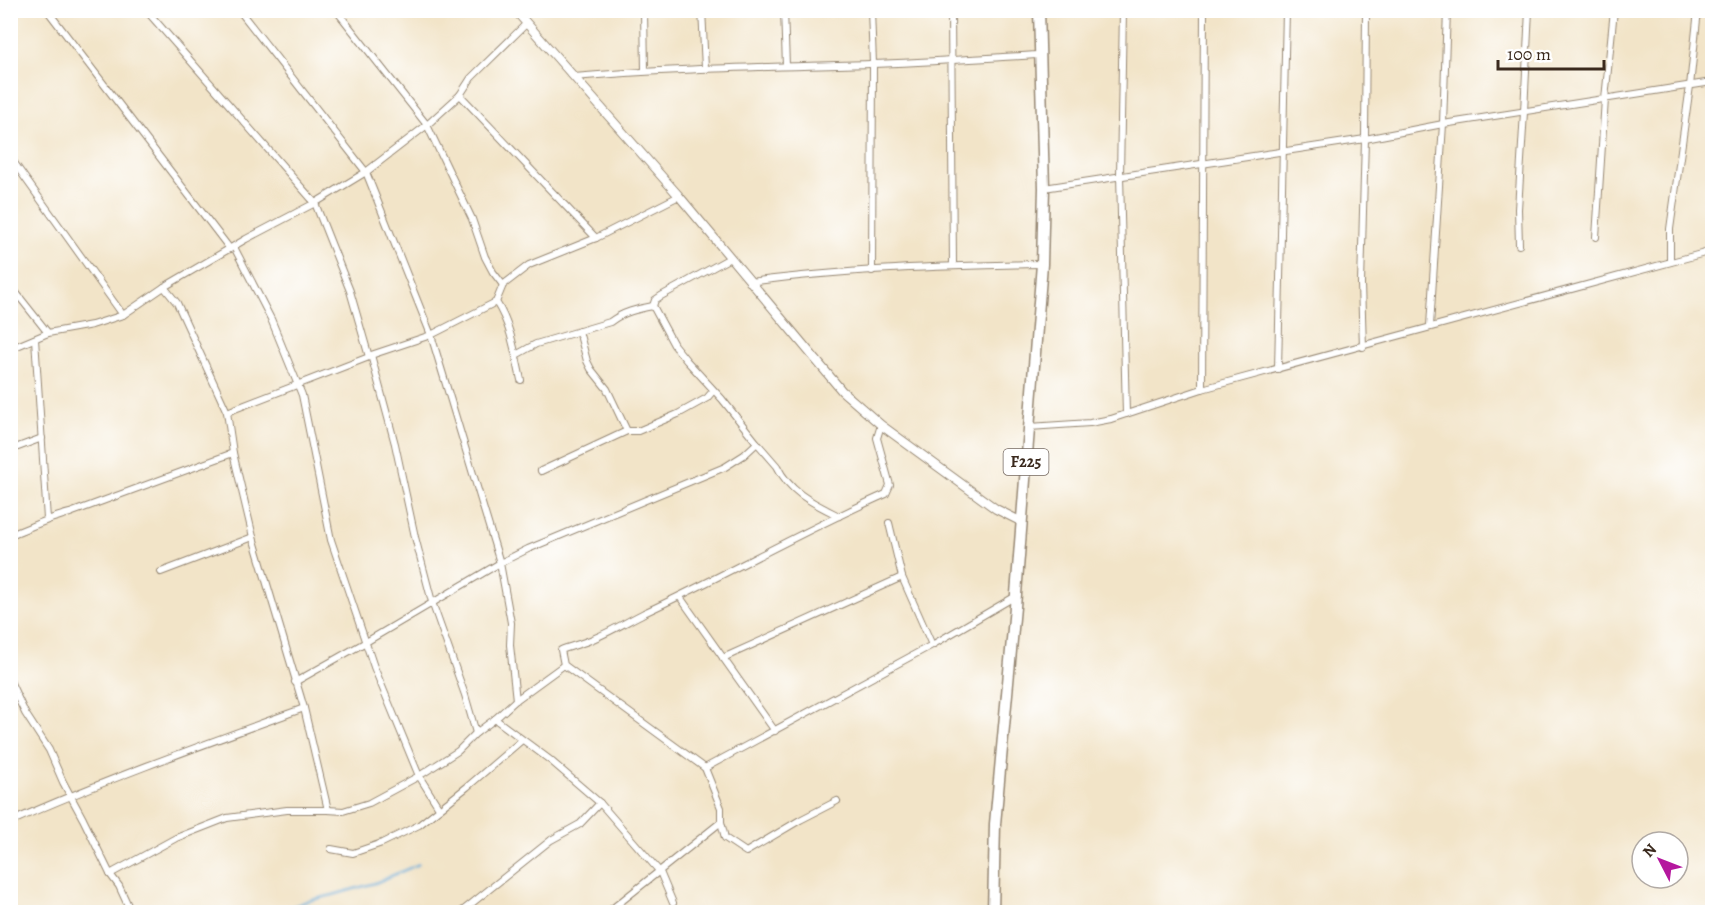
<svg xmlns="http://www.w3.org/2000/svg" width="1723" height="923" viewBox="0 0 1723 923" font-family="Alegreya,serif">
<rect width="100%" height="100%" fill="#fff"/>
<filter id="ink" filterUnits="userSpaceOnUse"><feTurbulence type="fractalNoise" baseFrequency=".0167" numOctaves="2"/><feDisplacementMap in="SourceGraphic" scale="12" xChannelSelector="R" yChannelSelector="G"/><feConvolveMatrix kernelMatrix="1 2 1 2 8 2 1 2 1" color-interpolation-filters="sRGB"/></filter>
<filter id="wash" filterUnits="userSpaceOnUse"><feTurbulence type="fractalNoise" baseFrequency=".008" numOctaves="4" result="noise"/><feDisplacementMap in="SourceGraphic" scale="24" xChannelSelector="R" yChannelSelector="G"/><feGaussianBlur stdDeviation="1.35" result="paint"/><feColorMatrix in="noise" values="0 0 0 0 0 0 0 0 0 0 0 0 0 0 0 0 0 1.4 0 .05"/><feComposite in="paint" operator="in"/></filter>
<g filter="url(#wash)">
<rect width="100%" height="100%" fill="#f2e4c8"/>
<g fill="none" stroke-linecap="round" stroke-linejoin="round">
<!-- stream -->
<polyline stroke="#65acdb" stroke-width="2" points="279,912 307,901 333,895 375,883 419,864"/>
</g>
</g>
<g filter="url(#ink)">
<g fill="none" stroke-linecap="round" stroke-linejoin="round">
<defs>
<g id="minor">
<polyline points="47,10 230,249"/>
<polyline points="146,10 315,203 350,291 369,357"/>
<polyline points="239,10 366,172 431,335 500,563 511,623 510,645 516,700"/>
<polyline points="336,10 427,125 472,219 485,257 493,272 503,285"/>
<polyline points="644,10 645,71"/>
<polyline points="702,10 705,68"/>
<polyline points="784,10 786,66"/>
<polyline points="871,10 873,64 872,271"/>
<polyline points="951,10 953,265"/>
<polyline points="1123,10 1120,175 1126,414"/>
<path d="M574 77C672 68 771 67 870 64 927 62 983 58 1039 55"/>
<polyline points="460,95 596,238"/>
<polyline points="10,157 123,315"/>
<polyline points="1044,188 1365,139 1443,124 1712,82"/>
<polyline points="1596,237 1605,99 1614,10"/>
<polyline points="1519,245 1518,209 1524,112 1529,10"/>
<polyline points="234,247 271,319 302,395 331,540 374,667 419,776 439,808"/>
<polyline points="1670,262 1670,229 1690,86 1698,10"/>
<path d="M749 282C846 269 945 266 1042 264"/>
<polyline points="10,285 48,333"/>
<polyline points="164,287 177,303 227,412 233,453 253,537 304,708 328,810"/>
<path d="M496 302C511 325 515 353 521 380"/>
<path d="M653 306 674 345 687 361 722 399 757 443 777 466C790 493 813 503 839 516"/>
<polyline points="653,306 655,300 661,296 730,258"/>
<polyline points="1430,326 1443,124 1447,10"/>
<polyline points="579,331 587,361 591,369 607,389 627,431"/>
<polyline points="35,339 47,519"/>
<polyline points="1363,347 1361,284 1365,139 1366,10"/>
<polyline points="10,349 48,333 92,325 123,315 164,287 246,239 315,203 366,172 427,125 460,95 471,78 526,24"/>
<polyline points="371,355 395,444 415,537 432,602 465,695 476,733"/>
<path d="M516 355 536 344 610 322C623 312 637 309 653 306"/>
<polyline points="1278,369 1286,10"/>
<polyline points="1202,389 1204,10"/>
<polyline points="227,412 369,357 371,355 431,335 496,302 503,285 529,265 596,238 679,196"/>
<polyline points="1029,427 1090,423 1111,419 1202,389 1712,251"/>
<polyline points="10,450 42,438"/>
<polyline points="541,471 627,431 638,431 678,414 707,398 713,391"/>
<polyline points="889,523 902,577 932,645"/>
<path d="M10 535C31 527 49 518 70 513L233 453"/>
<polyline points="161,572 253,537"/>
<polyline points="680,597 775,731"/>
<polyline points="723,658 902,577"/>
<polyline points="10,681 25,713 49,750 63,782 83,819 110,874 119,886 131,912"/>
<polyline points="295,682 366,642 500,563 528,549 725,467 744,455 757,443"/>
<polyline points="495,719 550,760 600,803 660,872 673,903"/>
<polyline points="705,768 932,645 1016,596"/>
<path d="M10 822C107 779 205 744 304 708"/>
<polyline points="721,822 725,838 746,852 800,820 837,801"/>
<polyline points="331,849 353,853 382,843 419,825 467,787 522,740"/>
<polyline points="110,874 176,838 227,818 287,810 328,810 343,811 369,803 419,776 458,751 476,733 495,719 516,700 564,665"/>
<polyline points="461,912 551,840 580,824 600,803"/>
<path d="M608 912 721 822V808L705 768 564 665 561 650C572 646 584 643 595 638 612 631 628 621 644 613 726 575 804 530 886 494L890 485 877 438 881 425"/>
</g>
<polyline id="tertiary" points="515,10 679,196 842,391 881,425 996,509 1022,522"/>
<polyline id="primary" points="993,912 995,824 1015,607 1042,264 1044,188 1039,10"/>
</defs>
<!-- minor casing -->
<use href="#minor" stroke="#968773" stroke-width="8"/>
<!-- tertiary casing -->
<use href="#tertiary" stroke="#968773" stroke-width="10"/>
<!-- primary casing -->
<use href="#primary" stroke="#968773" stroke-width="13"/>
<!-- minor -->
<use href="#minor" stroke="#fff" stroke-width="6"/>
<!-- tertiary -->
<use href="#tertiary" stroke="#fff" stroke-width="8"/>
<!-- primary -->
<use href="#primary" stroke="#fff" stroke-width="10"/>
</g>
</g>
<g text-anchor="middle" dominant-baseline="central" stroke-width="6" stroke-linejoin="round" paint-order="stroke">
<!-- shield labels -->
<rect fill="#fff" stroke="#766a62" stroke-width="1.5" x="1003.5" y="449" width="45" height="26" rx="4.5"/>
<g font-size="16" font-weight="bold" fill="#3b2a1e">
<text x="1026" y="462">F225</text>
</g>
</g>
<!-- margin -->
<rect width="1723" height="923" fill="none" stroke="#fff" stroke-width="36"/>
<!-- north arrow -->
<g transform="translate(1660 860) rotate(312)"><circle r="28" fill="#ffffff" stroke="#b1aaa5" stroke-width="1.5"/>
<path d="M0-4.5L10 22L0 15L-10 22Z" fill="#b5179e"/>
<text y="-9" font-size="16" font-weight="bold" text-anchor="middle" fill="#3b2a1e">N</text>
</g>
<!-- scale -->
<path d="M1498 60v9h106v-9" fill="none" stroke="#3b2a1e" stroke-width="3"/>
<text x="1507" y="60" font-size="18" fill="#3b2a1e" stroke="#ffffff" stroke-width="4.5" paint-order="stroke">100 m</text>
</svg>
